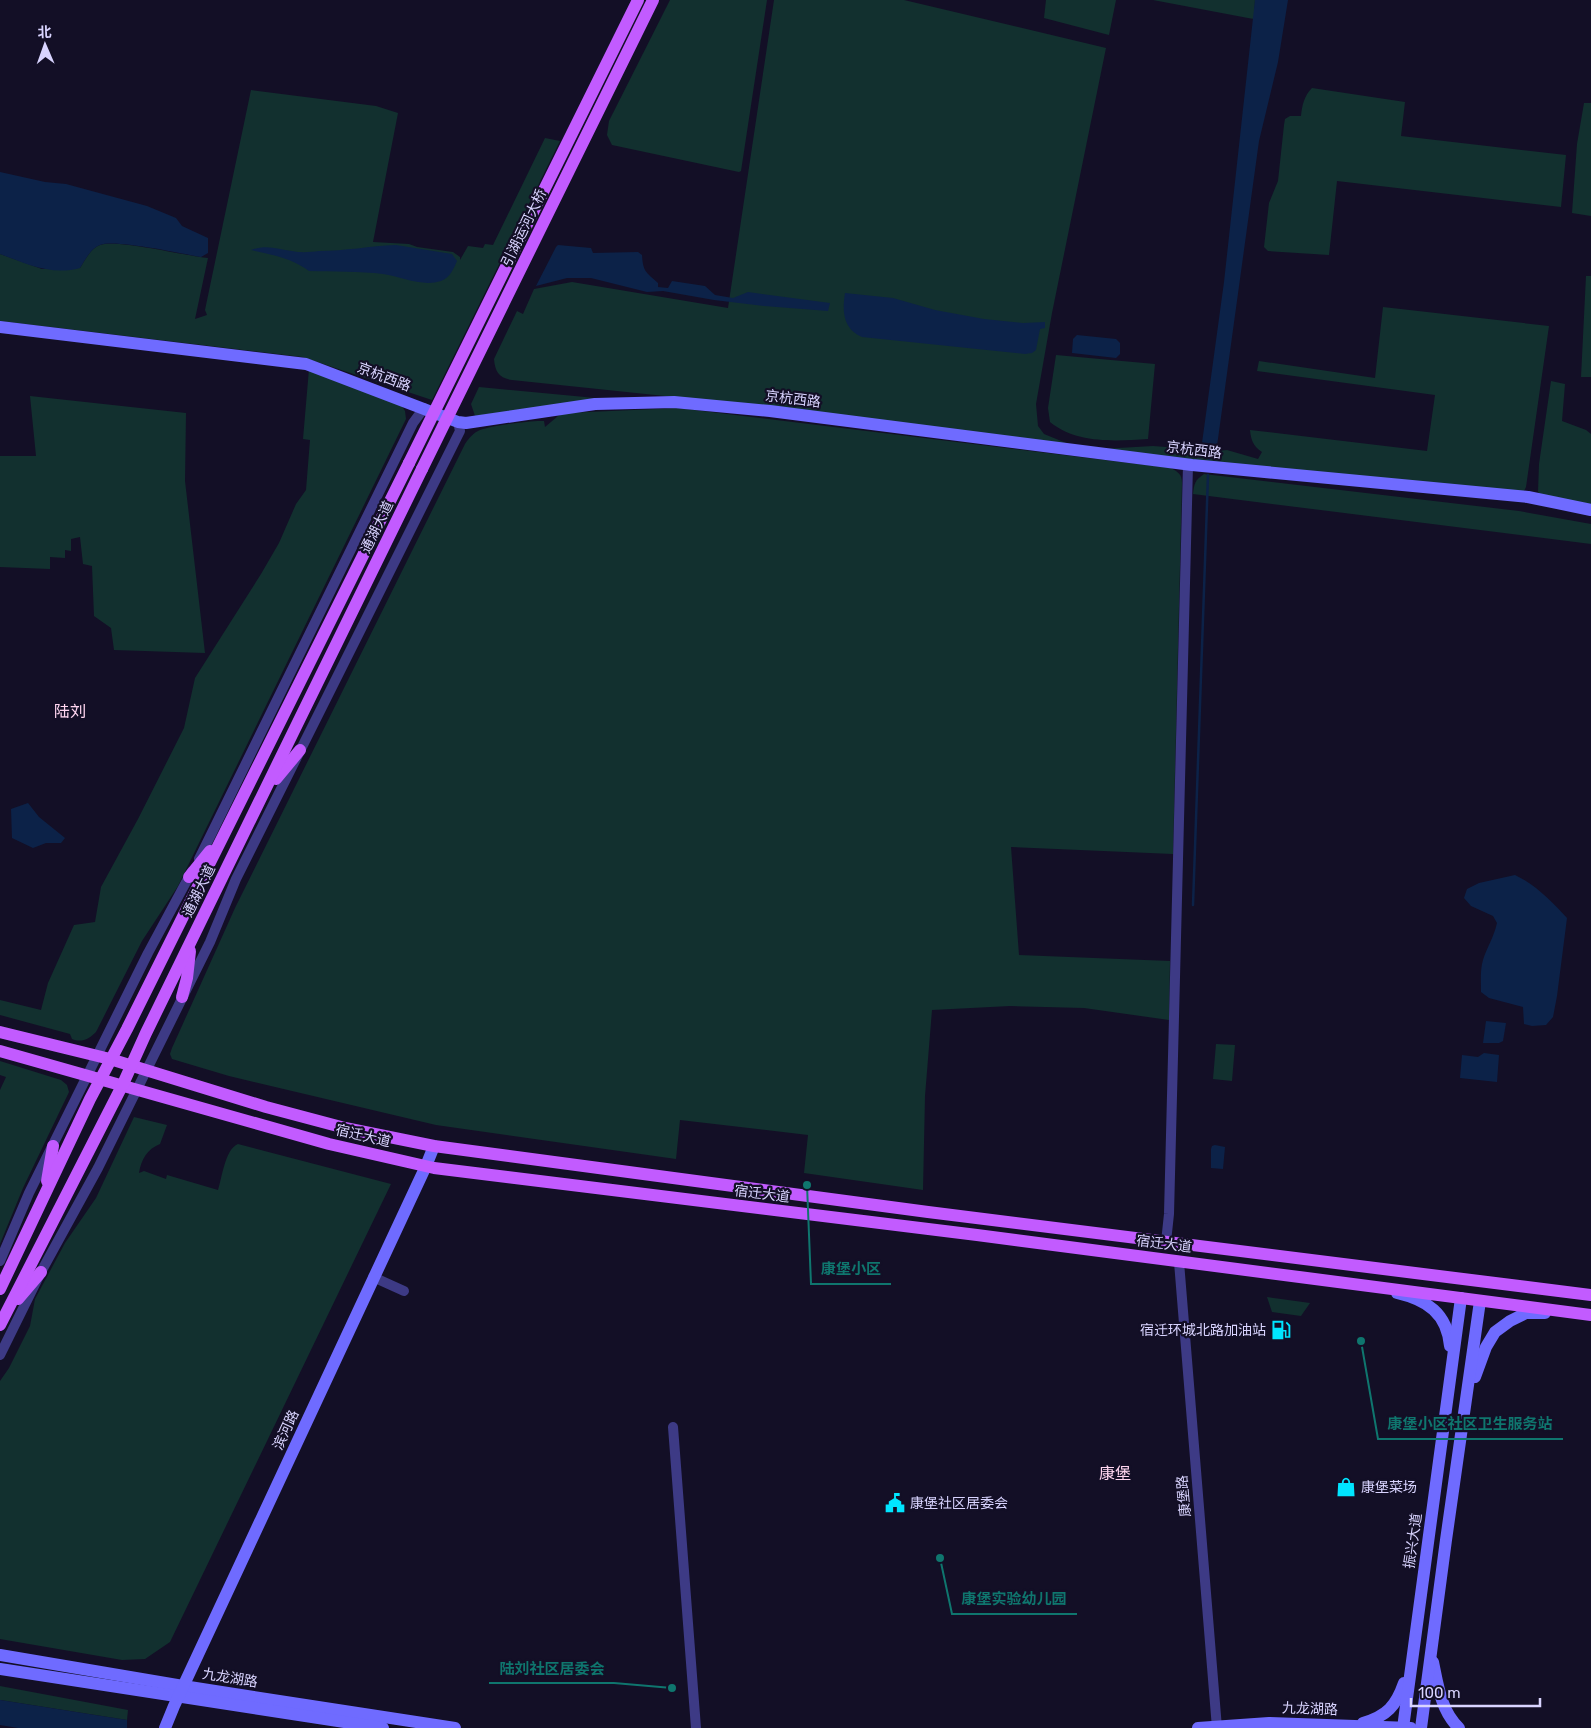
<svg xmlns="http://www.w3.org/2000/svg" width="1591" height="1728" viewBox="0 0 1591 1728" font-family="Rubik,'Noto Sans SC',sans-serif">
<rect width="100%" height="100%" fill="#130f26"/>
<!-- green -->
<g fill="#12302f">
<polygon points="670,0 767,0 741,171 739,172 612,145 607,135 609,121"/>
<path d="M774 0H904L1106 48 1052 313 1036 404 1038 426 1044 434 1071 445 722 402 512 380C499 378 495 372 494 359L517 311 523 314 534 289 572 282 728 308Z"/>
<polygon points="1046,0 1116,0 1109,35 1044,18"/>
<polygon points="1153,0 1255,0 1254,19 1248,18"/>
<path d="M1312 88 1405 102 1401 136 1566 155 1561 207 1337 181 1329 255 1268 251 1264 247 1269 203 1278 181 1284 125 1285 119 1290 116H1301C1302 106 1304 96 1312 88Z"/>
<path d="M251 90 376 106 398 113 373 242 409 244 417 247 453 252 460 257V260L468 246 483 248 485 244 493 245 545 138 560 141 432 400 302 357 0 321V254L42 269 80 268C85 260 91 248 100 245 117 239 186 256 208 258L195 319 207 315 205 310Z"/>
<polygon points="1584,103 1591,103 1591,216 1572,213 1577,144"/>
<polygon points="1586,276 1591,276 1591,377 1581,377"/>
<path d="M1383 307 1549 326 1526 487 1523 493 1234 465 1101 449 1153 446 1217 451 1227 450 1258 459 1262 452C1253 446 1251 440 1250 430L1427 451 1435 395 1257 371 1259 361 1375 378Z"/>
<path d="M1056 355 1155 364 1148 439C1115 441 1077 444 1050 422L1048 408Z"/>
<path d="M309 369 400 403 405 411 406 419 178 886 142 941 96 1032C89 1039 82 1043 72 1039L70 1034 0 1015V1000L41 1010 48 983 74 925 95 922 101 887 138 819 184 728 195 678 261 574 279 543 296 504 306 490 310 440 303 439Z"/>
<polygon points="1551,381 1565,384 1562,421 1586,430 1591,434 1591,505 1542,495 1538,492 1539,464"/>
<polygon points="479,387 585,397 601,399 475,416 471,404"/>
<polygon points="30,396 186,413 185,481 205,653 114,650 111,628 94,616 92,566 83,564 80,537 71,539 71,551 65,550 65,558 50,557 50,569 0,567 0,456 36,456"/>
<path d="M678 408 1171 468C1178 472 1182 474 1182 483L1173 854 1011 847 1019 955 1170 961 1169 1020 1084 1008 1010 1006 932 1010 925 1096 923 1190 804 1173 808 1135 680 1120 676 1159 436 1125 229 1076 172 1059 170 1054 172 1048 235 908 465 444C469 438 473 433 480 430 492 426 531 420 544 421L545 427 558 416 566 413Z"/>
<path d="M1204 474 1519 511 1591 524V544L1193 494C1194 484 1195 480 1204 474Z"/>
<polygon points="1216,1044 1235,1045 1232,1081 1213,1079"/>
<polygon points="0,1061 61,1080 67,1085 69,1092 23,1188 0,1244 0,1090 6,1077 0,1075"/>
<path d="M134 1117 167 1125 160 1144C147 1149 141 1160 139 1173L144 1171 166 1179 167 1175 218 1190C222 1178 225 1149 238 1144L391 1184 170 1642 145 1659 122 1660 0 1639V1381L9 1368 30 1326 35 1299 65 1243 96 1198Z"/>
<polygon points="1267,1297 1310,1303 1301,1316 1272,1312"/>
<polygon points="0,1686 128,1710 127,1720 0,1700"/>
</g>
<!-- water -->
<g fill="#0c2248">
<polygon points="1255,0 1288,0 1278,62 1259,141 1217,446 1202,443 1224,282"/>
<path d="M0 172 45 182 66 184 147 206 176 218 182 226 208 238V253L201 257C182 254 116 239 100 245 91 248 85 260 80 268 52 276 27 264 0 254Z"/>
<path d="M396 245 452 254 457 261C454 268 450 278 441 281 422 287 402 277 383 274 360 271 332 272 309 271 292 258 272 255 251 250 266 244 278 249 292 251 301 253 311 252 319 251 345 251 370 246 396 245Z"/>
<path d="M558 245 591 248 593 253 638 252 642 255C643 272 646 272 658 283V287L668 288 672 281 705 286 715 295 733 298 748 292 830 303 828 311 764 306 714 300 663 291 647 292 591 278H567L536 286 556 247Z"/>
<path d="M845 293 893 298 935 310 984 319 1023 323 1045 322V328L1040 329 1036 350 1032 353 1025 354 862 337C843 329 842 311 845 293Z"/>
<polygon points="1077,335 1116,339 1120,343 1120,354 1116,358 1072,353 1073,339"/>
<polygon points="28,803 39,817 65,838 61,843 46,843 33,848 12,838 11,809"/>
<path d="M1515 875C1536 885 1552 902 1567 918L1557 996 1553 1017 1546 1025 1532 1026 1524 1024 1523 1007 1489 998 1481 992C1481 982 1480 970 1483 960 1487 947 1494 937 1497 923L1493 916 1471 906 1464 898 1467 889 1479 883Z"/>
<polygon points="1486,1021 1506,1023 1503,1041 1499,1043 1483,1043"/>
<polygon points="1484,1053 1499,1055 1497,1082 1460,1078 1462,1055 1478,1057"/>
<polygon points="1215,1145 1225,1147 1223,1169 1211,1168 1211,1149 1212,1146"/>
<polygon points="0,1700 127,1720 127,1728 18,1728 0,1725"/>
</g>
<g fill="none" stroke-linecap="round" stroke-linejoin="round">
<!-- stream -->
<g stroke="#0c2248" stroke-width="2.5">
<polyline points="1209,459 1210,444"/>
<polyline points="1193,905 1208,475"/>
</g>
<!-- street -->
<g stroke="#3d3a85" stroke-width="10">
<polyline points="199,859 413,423 424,408"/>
<polyline points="1166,1242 1169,1214 1188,465"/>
<polyline points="0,1261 29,1193 148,953 192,871"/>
<polyline points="1179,1262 1217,1728"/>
<polyline points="373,1277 404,1291"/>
<polyline points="0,1355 41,1272 98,1168 210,942 236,879 460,431 458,422"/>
<polyline points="673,1427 696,1728"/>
</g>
<!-- secondary -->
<g stroke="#6f6bff" stroke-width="12">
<polyline points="0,327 306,364 458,422 466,423 595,404 674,402 770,411 1192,465 1528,497 1591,510"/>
<path d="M1397 1293C1427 1300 1447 1313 1450 1346"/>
<polyline points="1475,1377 1486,1347 1495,1332 1510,1321 1526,1313 1545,1313"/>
<polyline points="0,1655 183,1686 455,1728"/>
<path d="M1433 1662C1438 1686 1441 1711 1459 1728"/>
<polyline points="0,1669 383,1728"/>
<path d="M1363 1723C1387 1716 1396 1706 1404 1683"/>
<polyline points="165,1728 174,1706 426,1166 434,1146"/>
<polyline points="1198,1728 1269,1723 1411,1728"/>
<polyline points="1403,1728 1461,1298"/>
<polyline points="1421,1728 1446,1540 1480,1301"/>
</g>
<!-- primary -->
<g stroke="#c25bff" stroke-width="12">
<polyline points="276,779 300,750"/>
<polyline points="189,877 210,851"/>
<polyline points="182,997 187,978 190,951"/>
<polyline points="0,1032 110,1059 266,1107 345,1128 434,1146 928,1212 1591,1295"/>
<polyline points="0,1051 329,1144 434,1168 977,1235 1591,1315"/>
<polyline points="47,1181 53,1146"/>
<polyline points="0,1289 90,1099 127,1029 409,463"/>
<polyline points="18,1299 41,1272"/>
<polyline points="0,1325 123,1084 146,1033 422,469"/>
</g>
<!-- primary-bridge -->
<g stroke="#c25bff" stroke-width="12">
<polyline points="409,463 638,0"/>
<polyline points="422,469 653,0"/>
</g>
</g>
<!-- icons -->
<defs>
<symbol id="fuel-bare" viewBox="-9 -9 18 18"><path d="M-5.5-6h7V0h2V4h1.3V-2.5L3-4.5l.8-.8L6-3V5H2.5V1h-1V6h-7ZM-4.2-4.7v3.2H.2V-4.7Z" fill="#00e5ff" stroke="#130f26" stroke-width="2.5" paint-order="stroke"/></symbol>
<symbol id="shop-bare" viewBox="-9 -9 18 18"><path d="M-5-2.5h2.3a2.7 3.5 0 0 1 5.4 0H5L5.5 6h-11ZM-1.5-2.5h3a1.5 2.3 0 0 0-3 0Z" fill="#00e5ff" stroke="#130f26" stroke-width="2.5" paint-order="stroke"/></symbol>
<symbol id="civic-bare" viewBox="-9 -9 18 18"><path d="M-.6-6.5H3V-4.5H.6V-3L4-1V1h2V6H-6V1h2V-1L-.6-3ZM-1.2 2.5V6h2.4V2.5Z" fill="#00e5ff" stroke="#130f26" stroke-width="2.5" paint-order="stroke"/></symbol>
</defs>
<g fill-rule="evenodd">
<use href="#fuel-bare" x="1267" y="1316" width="28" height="28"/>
<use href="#shop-bare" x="1332" y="1473" width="28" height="28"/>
<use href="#civic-bare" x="881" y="1489" width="28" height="28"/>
</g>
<g text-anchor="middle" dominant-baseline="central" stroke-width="4.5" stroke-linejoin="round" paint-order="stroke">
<!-- street labels -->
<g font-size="14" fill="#d9d4ff" stroke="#130f26">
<text transform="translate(524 228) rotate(-64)">引湖运河大桥</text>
<text transform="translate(384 377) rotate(21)">京杭西路</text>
<text transform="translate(793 399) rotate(7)">京杭西路</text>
<text transform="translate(1194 450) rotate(7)">京杭西路</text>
<text transform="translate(377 527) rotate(-64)">通湖大道</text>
<text transform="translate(199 891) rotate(-64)">通湖大道</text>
<text transform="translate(363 1136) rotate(13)">宿迁大道</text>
<text transform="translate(762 1194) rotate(7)">宿迁大道</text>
<text transform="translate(1164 1244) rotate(7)">宿迁大道</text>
<text transform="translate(286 1430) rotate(-65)">滨河路</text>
<text transform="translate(1184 1496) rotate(-95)">康堡路</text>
<text transform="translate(1413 1541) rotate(-82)">振兴大道</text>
<text transform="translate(230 1678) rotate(9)">九龙湖路</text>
<text transform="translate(1310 1709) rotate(2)">九龙湖路</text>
</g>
<!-- poi labels -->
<g font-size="14" fill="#d9d4ff" stroke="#130f26" text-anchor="start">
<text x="1266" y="1330" text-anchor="end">宿迁环城北路加油站</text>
<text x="1361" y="1487">康堡菜场</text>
<text x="910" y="1503">康堡社区居委会</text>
</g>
<!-- quarter labels -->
<g font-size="16" fill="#ffd6f0" stroke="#130f26">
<text x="70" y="711">陆刘</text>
<text x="1115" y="1473">康堡</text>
</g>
</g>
<!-- callouts -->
<path fill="none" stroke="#0f766e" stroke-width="2" d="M807 1185L811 1284H891M1361 1341L1378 1439H1563M940 1558L952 1614H1077M672 1688L614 1683H489"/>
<g fill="#0f766e" stroke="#130f26" stroke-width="2">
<circle cx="807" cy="1185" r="5"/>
<circle cx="1361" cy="1341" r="5"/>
<circle cx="940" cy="1558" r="5"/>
<circle cx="672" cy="1688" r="5"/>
</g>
<g font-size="15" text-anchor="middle" font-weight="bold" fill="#0f766e" stroke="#130f26" stroke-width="4.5" stroke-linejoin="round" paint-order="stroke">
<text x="851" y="1274">康堡小区</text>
<text x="1470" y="1429">康堡小区社区卫生服务站</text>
<text x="1014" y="1604">康堡实验幼儿园</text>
<text x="552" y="1674">陆刘社区居委会</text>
</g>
<!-- north arrow -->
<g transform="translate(45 45) rotate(358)" stroke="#130f26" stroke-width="4" paint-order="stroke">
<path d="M0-4L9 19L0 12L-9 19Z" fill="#d9d4ff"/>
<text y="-8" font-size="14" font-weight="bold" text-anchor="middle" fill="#d9d4ff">北</text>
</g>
<!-- scale -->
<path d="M1411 1698v8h129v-8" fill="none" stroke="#d9d4ff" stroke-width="2.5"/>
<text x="1418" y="1698" font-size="15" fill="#d9d4ff" stroke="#130f26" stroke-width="4" paint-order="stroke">100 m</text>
</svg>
